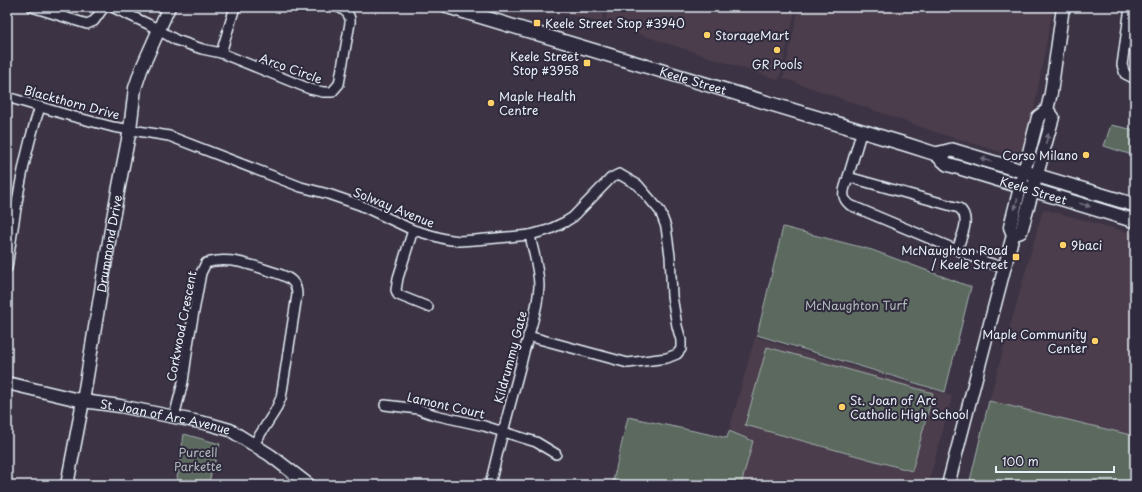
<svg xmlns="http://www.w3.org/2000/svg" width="1142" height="492" viewBox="0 0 1142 492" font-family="'Playpen Sans',sans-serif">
<rect width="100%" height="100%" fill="#3c3344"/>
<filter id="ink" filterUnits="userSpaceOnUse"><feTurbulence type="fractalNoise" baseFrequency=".025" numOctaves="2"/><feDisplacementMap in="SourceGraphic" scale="8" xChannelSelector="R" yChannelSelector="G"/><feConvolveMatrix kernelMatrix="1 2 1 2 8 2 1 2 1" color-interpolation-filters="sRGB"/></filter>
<g filter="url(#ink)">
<!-- built -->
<g fill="#4b3e4c">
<polygon points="555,7 604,7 602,23 555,11"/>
<polygon points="608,7 796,7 779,80 605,23"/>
<polygon points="799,7 1053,7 1025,159 941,134 783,78"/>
<polygon points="1043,209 1135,234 1135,436 989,401"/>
<polygon points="755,337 952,396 928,485 612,485 628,417 727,438"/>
</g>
<!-- green -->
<g fill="#5b695f" stroke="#a2adac">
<polygon points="1111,125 1135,130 1135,156 1104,146"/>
<polygon points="783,227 872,250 971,287 945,392 757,335"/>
<polygon points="767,347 933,393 912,471 745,425"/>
<polygon points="989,401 1135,436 1135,485 969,485"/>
<polygon points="628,417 727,438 729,431 753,441 741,485 612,485"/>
<polygon points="184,434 220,444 208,485 176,485"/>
</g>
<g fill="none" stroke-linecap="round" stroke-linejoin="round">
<defs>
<g id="minor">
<polyline points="32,7 87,24 94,21 104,7"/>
<path d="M112 7 148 24 176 40 202 49 221 53 310 89 323 92H332L339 84 350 23C351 15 346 11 338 7"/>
<polyline points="1130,7 1122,65 1125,74 1135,79"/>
<polyline points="221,53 235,7"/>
<polyline points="7,97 71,116 113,127 169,136 301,187 328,194 360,205 413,230 445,239 459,241 475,240 530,235 548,230 565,222 573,217 611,178 619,174 638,185 660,211 666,227 670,256 672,296 677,326 681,340 681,349 677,354 667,358 628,363 528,336"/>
<polyline points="848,177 862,130"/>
<polyline points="413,230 398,278 396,290 398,295 428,307"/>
<path d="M957 250C961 237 972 218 959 208L848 177C845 189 839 196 850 205L983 261 1005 268"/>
<path d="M7 268C15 214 22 159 40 107"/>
<polyline points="385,405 418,409 435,415 484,426 536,442 556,454"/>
<path d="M174 417 183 382 189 339 201 273 206 263C228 256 252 265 273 272 279 274 287 276 292 281 296 285 297 290 297 295L281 398 275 411 254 444"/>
<path d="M490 485C500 440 513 396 524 352 530 330 538 308 539 286 539 269 533 251 530 235"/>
</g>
<g id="tertiary">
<polyline points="1013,235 1021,232 1053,117 1047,110"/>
<path id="s1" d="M7 383 83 401 120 406 209 424 230 430 270 455 309 485"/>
<path id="s2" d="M67 485 83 401 112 223 130 129 135 88 141 70 169 7"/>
<polyline points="948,485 1013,235 1010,227 1038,117 1047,110 1051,93 1063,7"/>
</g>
<g id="secondary">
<path id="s3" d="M449 7 908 145 936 154 947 164 1135 221"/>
<polyline points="936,154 952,150 1135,205"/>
</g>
</defs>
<!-- minor casing -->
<use href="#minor" stroke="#e8f1f8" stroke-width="12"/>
<!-- tertiary casing -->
<use href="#tertiary" stroke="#e8f1f8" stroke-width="15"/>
<!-- secondary casing -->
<use href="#secondary" stroke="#e8f1f8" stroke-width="16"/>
<!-- minor -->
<use href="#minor" stroke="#2f2a3d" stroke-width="9"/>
<!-- tertiary -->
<use href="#tertiary" stroke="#2f2a3d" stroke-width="12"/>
<!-- secondary -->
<use href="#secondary" stroke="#2f2a3d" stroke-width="13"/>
</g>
<!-- one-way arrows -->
<defs><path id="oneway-solid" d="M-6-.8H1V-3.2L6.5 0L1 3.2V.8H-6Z"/></defs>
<g fill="#70707e">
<use href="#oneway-solid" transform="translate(1047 139) rotate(-75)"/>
<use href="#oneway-solid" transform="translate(986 160) rotate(-163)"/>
<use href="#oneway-solid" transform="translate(1016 204) rotate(105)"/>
<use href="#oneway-solid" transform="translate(1085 205) rotate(17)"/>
</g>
</g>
<!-- markers -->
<g fill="#ffd166" stroke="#2f2a3d" stroke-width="1.5">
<rect x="533" y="19" width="8" height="8" rx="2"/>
<circle cx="707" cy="35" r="4"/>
<circle cx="777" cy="50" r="4"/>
<rect x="583" y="59" width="8" height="8" rx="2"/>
<circle cx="491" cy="103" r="4"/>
<circle cx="1086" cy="155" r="4"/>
<circle cx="1063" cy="245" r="4"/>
<rect x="1012" y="253" width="8" height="8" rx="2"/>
<circle cx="1095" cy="341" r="4"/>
<circle cx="842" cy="407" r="4"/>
</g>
<g text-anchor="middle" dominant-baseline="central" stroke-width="4" stroke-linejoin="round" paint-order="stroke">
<!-- poi labels -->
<g font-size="12" fill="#e8f1f8" stroke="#2f2a3d" text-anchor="start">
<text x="545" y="23">Keele Street Stop #3940</text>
<text x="715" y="35">StorageMart</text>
<text x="579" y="56" text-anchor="end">Keele Street<tspan x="579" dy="14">Stop #3958</tspan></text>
<text x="777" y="64" text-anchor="middle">GR Pools</text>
<text x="499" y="96">Maple Health<tspan x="499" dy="14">Centre</tspan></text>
<text x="1078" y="155" text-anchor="end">Corso Milano</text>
<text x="1071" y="245">9baci</text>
<text x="1008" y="250" text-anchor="end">McNaughton Road<tspan x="1008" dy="14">/ Keele Street</tspan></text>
<text x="1087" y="334" text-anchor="end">Maple Community<tspan x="1087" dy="14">Center</tspan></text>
<text x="850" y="400">St. Joan of Arc<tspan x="850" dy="14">Catholic High School</tspan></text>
</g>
<!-- street labels -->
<g font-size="12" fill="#e8f1f8" stroke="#2f2a3d">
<text transform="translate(291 68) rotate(20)">Arco Circle</text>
<text stroke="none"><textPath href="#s3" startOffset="255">Keele Street</textPath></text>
<text transform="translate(72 102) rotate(15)">Blackthorn Drive</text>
<text stroke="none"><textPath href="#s3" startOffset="614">Keele Street</textPath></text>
<text transform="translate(394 207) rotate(22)">Solway Avenue</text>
<text stroke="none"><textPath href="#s2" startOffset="245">Drummond Drive</textPath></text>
<text transform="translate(181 326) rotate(-79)">Corkwood Crescent</text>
<text transform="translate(510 357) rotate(-75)">Kildrummy Gate</text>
<text transform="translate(446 405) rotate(13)">Lamont Court</text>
<text stroke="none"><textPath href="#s1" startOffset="162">St. Joan of Arc Avenue</textPath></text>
</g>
<!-- park labels -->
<g font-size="12" fill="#b0bbbb" stroke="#2f2a3d">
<text x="856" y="305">McNaughton Turf</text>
<text x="198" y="452">Purcell<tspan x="198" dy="14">Parkette</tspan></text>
</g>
</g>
<!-- margin -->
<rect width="1142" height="492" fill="none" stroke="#2f2a3d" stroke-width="24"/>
<rect x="12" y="12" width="1118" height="468" fill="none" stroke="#e8f1f8" stroke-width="1.5" filter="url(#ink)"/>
<!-- scale -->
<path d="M996 466v6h118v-6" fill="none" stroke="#e8f1f8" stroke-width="2"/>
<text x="1002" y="466" font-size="12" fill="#e8f1f8" stroke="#2f2a3d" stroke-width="3" paint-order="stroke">100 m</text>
</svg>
